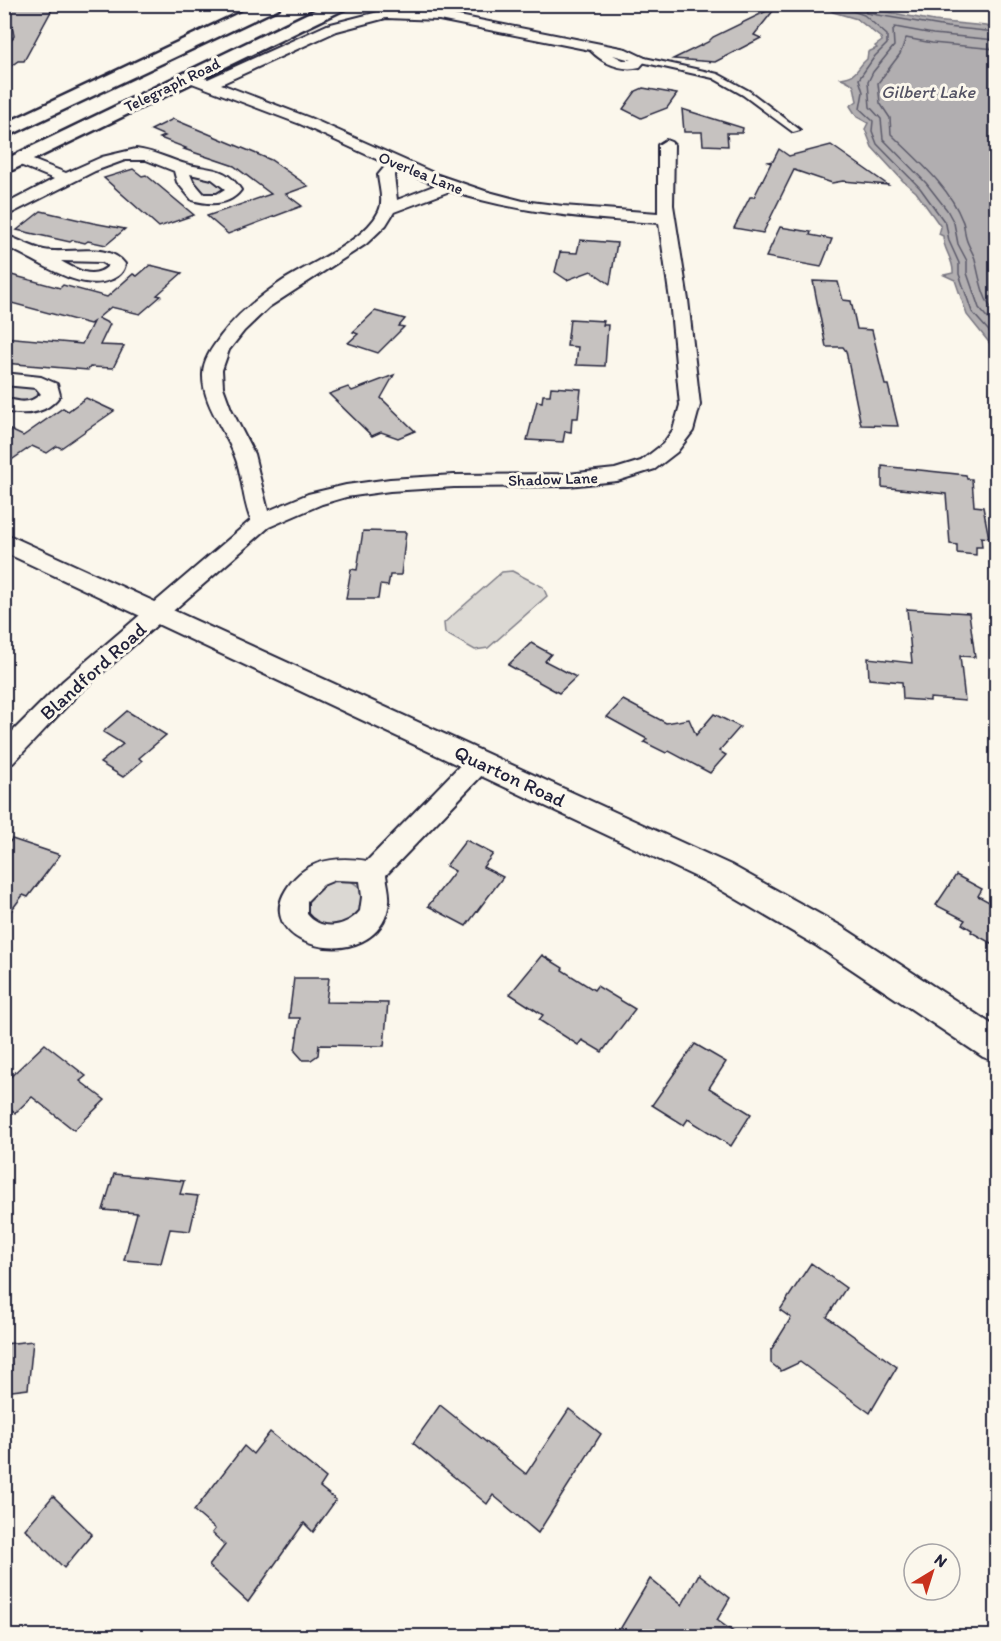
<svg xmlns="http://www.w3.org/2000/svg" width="1001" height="1641" viewBox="0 0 1001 1641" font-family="Itim,sans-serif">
<rect width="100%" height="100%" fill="#fbf7ec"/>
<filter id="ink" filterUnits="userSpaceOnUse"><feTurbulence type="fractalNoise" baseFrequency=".0167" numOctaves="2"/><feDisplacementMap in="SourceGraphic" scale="12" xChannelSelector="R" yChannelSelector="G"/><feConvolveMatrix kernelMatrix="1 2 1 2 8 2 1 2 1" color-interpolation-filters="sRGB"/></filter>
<g filter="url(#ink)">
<!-- green -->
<g fill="#dbd8d3" stroke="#7e7d87" stroke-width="1.5">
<path d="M194 174 215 178 226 187 224 193C205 197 201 192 190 178Z"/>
<polygon points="4,383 33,386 42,393 33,402 16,402 5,396"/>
<polygon points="512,571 543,587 547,596 488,648 475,650 445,633 444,623 502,572"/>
<path d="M345 878C391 898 343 942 315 923 312 920 308 916 305 913L306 894 322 880Z"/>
</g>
<!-- water -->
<path fill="#b1aeb0" stroke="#787681" stroke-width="1.5" d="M825 5H864L883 11 934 21 996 27V351L967 315 955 280 944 275 953 273C954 259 943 250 943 236L939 234 941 227 916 192 903 181 872 147 865 129 868 123 857 117 850 106 857 101C853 86 858 85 841 78 860 75 855 69 867 59L868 52 877 48 875 46 882 41 881 38 857 19 833 12Z"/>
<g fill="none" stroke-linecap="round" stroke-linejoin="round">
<!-- shore -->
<g stroke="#5b5a6a" stroke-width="1.5">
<polyline points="832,4 864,15 887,35 887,44 875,56 859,79 863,92 860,109 873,121 872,131 877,144 920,188 946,224 949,241 959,263 959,274 972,312 996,339"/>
<polyline points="864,4 866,13 947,27 996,32"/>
<polyline points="996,40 933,34 895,27 893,30 894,46 873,72 868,82 870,107 881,119 883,139 926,183 947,210 954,223 958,244 967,261 967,273 979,308 996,328"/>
<path d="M996 49 932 43 906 38 900 54 878 83 880 103 890 118 891 134C916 159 949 186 962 220 965 225 964 232 966 238 968 246 973 252 975 259 980 280 982 298 996 315"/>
</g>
</g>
<!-- building -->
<g fill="#c6c2c0" stroke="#22223b" stroke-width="1.5">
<polygon points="8,4 55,4 24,61 18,61 4,71 4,51 14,36"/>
<polygon points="777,6 754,35 761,38 715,62 673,59 708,42 713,37"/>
<polygon points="643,88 677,94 667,108 641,118 623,109 636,91"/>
<polygon points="682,109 743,128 742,133 727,133 728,146 703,145 702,132 684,132"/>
<polygon points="173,119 271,160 308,186 286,194 302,206 228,234 207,216 271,194 234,166 184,149 186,148 160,138 165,136 151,130"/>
<polygon points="831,145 888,185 843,181 832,183 794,170 763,233 734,228 750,197 754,197 771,163 768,162 773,161 779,149 789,156"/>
<polygon points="133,169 142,176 146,175 194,215 159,227 104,178"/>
<polygon points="41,211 93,223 125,229 106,245 88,241 85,243 73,240 70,242 17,230"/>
<polygon points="780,227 811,232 810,235 832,239 821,267 766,257"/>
<polygon points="580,240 617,243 610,284 591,271 567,280 555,272 560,252 577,253"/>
<polygon points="150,265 182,273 157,295 161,296 140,314 111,307 98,318 110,324 100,345 124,346 113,368 90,367 88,370 4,363 4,337 82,344 93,322 90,324 4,301 4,273 60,288 63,285 107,297 133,274 137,276"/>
<polygon points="813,281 838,282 843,300 851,301 857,329 872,330 885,385 888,385 898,426 861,425 846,351 843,347 826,347"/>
<polygon points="375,311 405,319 399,326 404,327 378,353 348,343 358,334 353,332"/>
<polygon points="570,319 604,321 603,325 608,325 605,366 576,365 578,347 567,346"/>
<polygon points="394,375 381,398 415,431 398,438 381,432 372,436 329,394 348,387 352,391"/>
<polygon points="551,387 581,389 578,418 572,418 571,432 565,431 563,442 527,440 537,401 542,402 543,395 550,395"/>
<polygon points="86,398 114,411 61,448 57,446 47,453 32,446 4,465 4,427 23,436 63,408 68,411"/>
<polygon points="882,466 966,475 967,479 972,479 974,506 983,507 989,538 981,537 982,547 976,547 976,555 957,553 957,545 950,544 946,494 882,487"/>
<polygon points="363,531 406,532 401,575 390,575 388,586 380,585 378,599 346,599 351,569 357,570"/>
<polygon points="907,609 969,613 975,657 960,656 965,701 930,698 930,701 903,699 902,682 869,679 868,658 912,663"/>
<polygon points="531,643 551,654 545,661 576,677 559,693 508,665"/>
<polygon points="623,700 666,723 689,719 696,735 714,714 740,727 719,751 726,755 710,773 669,751 666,753 644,742 647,739 607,717"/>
<polygon points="127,711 166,735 139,758 142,761 123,777 100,763 123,744 103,732"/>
<polygon points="12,839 60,855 28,897 23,895 4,920 4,849"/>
<polygon points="466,840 493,854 483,867 503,877 466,926 428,906 455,871 446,866"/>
<polygon points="956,875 982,889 978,896 993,904 989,911 996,915 996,946 971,932 972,930 962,924 965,920 936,905"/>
<polygon points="542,955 563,968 562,970 594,990 597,986 635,1009 602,1052 582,1040 578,1045 539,1020 543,1015 510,994"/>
<polygon points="294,978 329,978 326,1002 388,1003 384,1046 319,1045 318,1055 311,1060 303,1060 295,1051 300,1018 289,1018"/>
<polygon points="45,1044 86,1076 80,1081 105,1100 74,1130 32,1097 15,1113 4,1104 4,1083"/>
<polygon points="695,1044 726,1062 709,1088 751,1114 731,1146 688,1119 684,1125 652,1105"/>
<polygon points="114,1174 184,1181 180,1194 198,1196 190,1231 170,1229 161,1263 124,1260 137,1213 103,1210"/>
<polygon points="811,1263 846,1288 827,1317 897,1367 870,1413 800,1362 781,1371 771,1363 771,1350 791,1318 780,1310"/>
<polygon points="33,1341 28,1389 4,1392 4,1344"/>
<polygon points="440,1405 526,1474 569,1409 601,1434 538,1533 493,1495 487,1504 413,1443"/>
<polygon points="270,1432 326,1478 320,1487 336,1500 313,1532 304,1523 248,1602 209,1566 225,1545 212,1533 215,1529 194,1511 244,1446 253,1454"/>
<polygon points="53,1496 92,1534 64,1568 25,1529"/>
<polygon points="699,1574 730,1598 717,1620 739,1636 616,1636 650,1579 682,1605"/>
</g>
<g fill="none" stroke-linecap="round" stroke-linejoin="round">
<defs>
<polygon id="service" points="640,57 718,74 749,91 800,130 793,132 743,95 713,78 637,61 637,57"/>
<g id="minor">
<path d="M386 10 439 12 626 49 647 59 640 67C621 72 603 63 590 50L439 20 386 18 337 31 221 84 310 118 438 175 485 191 523 201 563 206 658 213V145L666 140 671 142 674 145 673 205 688 300 700 405 693 431 677 452 655 469 617 481 568 486 454 487 390 491 346 497 322 504 269 527 79 693 13 763 4 765V740L63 681 251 520C242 499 243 475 234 454 224 428 202 403 203 374 203 360 212 348 220 337 237 314 260 296 284 280 311 263 365 241 379 211 384 201 379 186 378 175L387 164 300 124 184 80 182 77 189 73 208 79 327 25ZM613 55 631 60H623ZM399 170 436 185 397 200 394 176ZM450 191C519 213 588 219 659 223L670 300 680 405 673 430 663 444 641 461 615 469 568 474 454 475 390 479 346 485 308 494 268 511 254 454 231 409 223 387 222 370 229 350 244 331 269 307 366 244 386 225 394 212Z"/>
<path d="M136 149C153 151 167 158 182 163 207 171 225 164 241 190 229 206 210 205 192 200L177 182 174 171 146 160H125L95 171 4 217V205L54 179 15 163 12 160 15 157H25L66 173 102 157ZM190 174 212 179 225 189 217 194H204L193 181Z"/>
<path d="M4 235C18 239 31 247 44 250 68 255 108 241 125 264 124 272 118 277 110 280 77 293 36 258 4 246ZM61 261 101 262 108 266C94 280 76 270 61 261Z"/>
<path d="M4 373 41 377 57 384 60 395C47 414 26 416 4 411V398C20 402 28 405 41 394L36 388 4 385Z"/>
<path d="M479 753 488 755 491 762 488 769 386 875C387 884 390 893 389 902 380 982 233 945 295 878 314 858 341 857 367 861L470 755ZM335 880 360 881 362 897 360 911C347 927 321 932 307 914V901L323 885Z"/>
</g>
<polygon id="tertiary" points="4,533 731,865 841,926 996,1027 996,1062 983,1057 817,946 709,883 4,552"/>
<g id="trunk">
<polygon points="258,4 281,4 279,8 4,138 4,124"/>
<polygon points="327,4 349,4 347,8 4,174 4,160"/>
</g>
</defs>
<!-- service casing -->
<use href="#service" stroke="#22223b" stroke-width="4"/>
<!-- minor casing -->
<use href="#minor" stroke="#22223b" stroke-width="4"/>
<!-- tertiary casing -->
<use href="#tertiary" stroke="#22223b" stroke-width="4"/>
<!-- trunk casing -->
<use href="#trunk" stroke="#22223b" stroke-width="5"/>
<!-- service -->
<use href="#service" fill="#fbf7ec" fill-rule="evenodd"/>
<!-- minor -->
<use href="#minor" fill="#fbf7ec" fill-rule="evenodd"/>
<!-- tertiary -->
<use href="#tertiary" fill="#fbf7ec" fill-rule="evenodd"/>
<!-- trunk -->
<use href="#trunk" fill="#fbf7ec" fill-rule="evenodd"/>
</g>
</g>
<g text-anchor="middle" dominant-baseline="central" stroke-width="6" stroke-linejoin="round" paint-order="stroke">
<!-- far-street labels -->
<g font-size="16" fill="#22223b" stroke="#fbf7ec">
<text transform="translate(172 85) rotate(-26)">Telegraph Road</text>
<text transform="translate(421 173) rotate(22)">Overlea Lane</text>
<text transform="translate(553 479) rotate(-2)">Shadow Lane</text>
</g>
<!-- far-water labels -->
<g font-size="18" font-style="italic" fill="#545364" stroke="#fbf7ec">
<text x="928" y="92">Gilbert Lake</text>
</g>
<!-- street labels -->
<g font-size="20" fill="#22223b" stroke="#fbf7ec">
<text transform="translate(93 671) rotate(-42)">Blandford Road</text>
<text transform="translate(510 776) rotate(25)">Quarton Road</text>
</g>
</g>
<!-- margin -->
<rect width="1001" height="1641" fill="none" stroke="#fbf7ec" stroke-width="24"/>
<rect x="12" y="12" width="977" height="1617" fill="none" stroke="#22223b" stroke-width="2" filter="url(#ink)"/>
<!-- north arrow -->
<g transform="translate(932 1572) rotate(38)"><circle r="28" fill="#fbf7ec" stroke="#a4a2a5" stroke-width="1.5"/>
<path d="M0-4.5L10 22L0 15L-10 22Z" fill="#c8321e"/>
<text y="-9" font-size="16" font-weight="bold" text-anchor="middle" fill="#22223b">N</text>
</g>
</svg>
